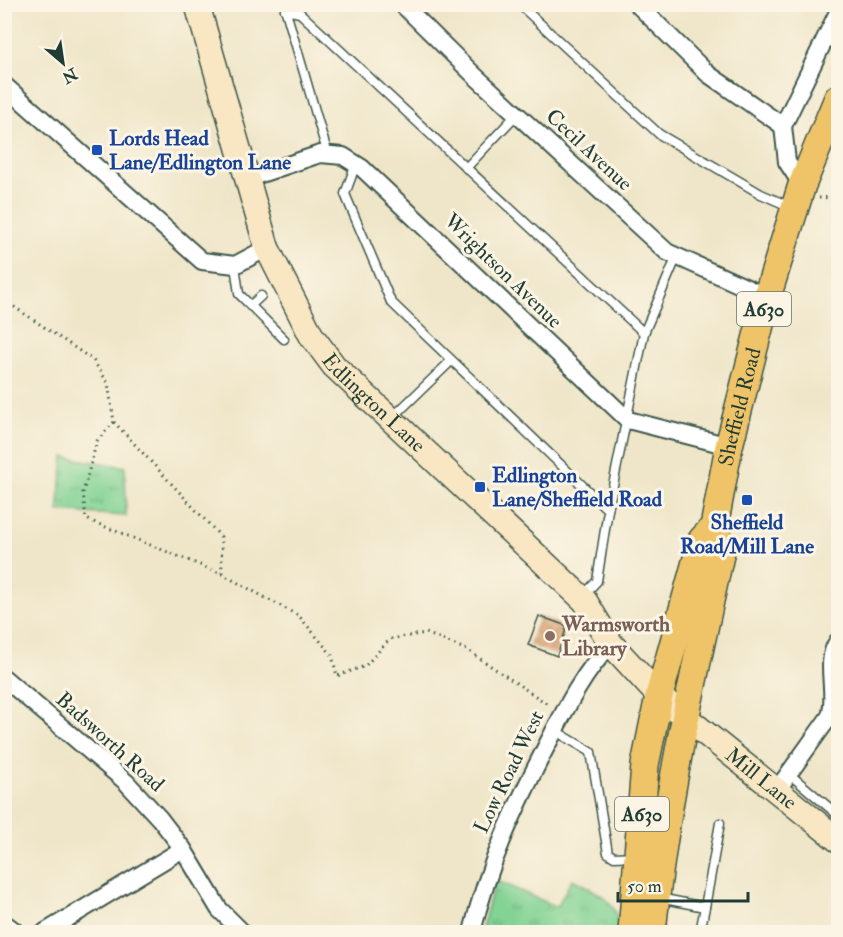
<svg xmlns="http://www.w3.org/2000/svg" width="843" height="937" viewBox="0 0 843 937" font-family="'IM FELL Double Pica',serif">
<defs>
<pattern id="grass-tufts" width="24" height="20" patternUnits="userSpaceOnUse" patternTransform="scale(1.5)"><rect width="24" height="20" fill="#83d394"/><path d="M3 7l-1-3M5 7V3M7 7l1-3M15 17l-1-3M17 17v-4M19 17l1-3" fill="none" stroke="#6bac7a"/></pattern>
<pattern id="building-cross-hatch" width="8" height="8" patternUnits="userSpaceOnUse" patternTransform="scale(1.5)"><rect width="8" height="8" fill="#d79864"/><path d="M0 0l8 8M0 8l8-8" fill="none" stroke="#ae7d53"/></pattern>
</defs>
<rect width="100%" height="100%" fill="#fcf5e5"/>
<filter id="ink" filterUnits="userSpaceOnUse"><feTurbulence type="fractalNoise" baseFrequency=".0167" numOctaves="2"/><feDisplacementMap in="SourceGraphic" scale="12" xChannelSelector="R" yChannelSelector="G"/><feConvolveMatrix kernelMatrix="1 2 1 2 8 2 1 2 1" color-interpolation-filters="sRGB"/></filter>
<filter id="wash" filterUnits="userSpaceOnUse"><feTurbulence type="fractalNoise" baseFrequency=".008" numOctaves="4" result="noise"/><feDisplacementMap in="SourceGraphic" scale="24" xChannelSelector="R" yChannelSelector="G"/><feGaussianBlur stdDeviation="1.35" result="paint"/><feColorMatrix in="noise" values="0 0 0 0 0 0 0 0 0 0 0 0 0 0 0 0 0 1.4 0 .05"/><feComposite in="paint" operator="in"/></filter>
<g filter="url(#wash)">
<rect width="100%" height="100%" fill="#efe6c9"/>
<!-- grass -->
<g fill="url(#grass-tufts)" stroke="#518864" stroke-width="1.5">
<polygon points="64,457 125,467 126,516 58,511"/>
<path d="M572 879C598 893 618 898 619 932H481L495 880 557 907Z"/>
</g>
<g id="blocks">
<!-- building -->
<polygon fill="url(#building-cross-hatch)" points="539,616 567,626 557,656 528,645"/>
</g>
</g>
<g filter="url(#ink)">
<use href="#blocks" fill-opacity="0" stroke="#3e564a" stroke-width="1.5"/>
<g fill="none" stroke-linecap="round" stroke-linejoin="round">
<defs>
<g id="lane">
<polyline points="519,4 659,134 761,194 791,207"/>
<polyline points="285,8 328,155"/>
<polyline points="285,10 300,13 644,333 608,510 597,581 583,596"/>
<polyline points="356,164 345,194 391,302 608,510"/>
<polyline points="466,168 517,114"/>
<polyline points="235,265 239,294 284,339"/>
<polyline points="250,306 261,296"/>
<polyline points="644,333 677,256"/>
<polyline points="392,418 451,361"/>
<polyline points="554,730 591,752 608,853 614,857 635,856"/>
<polyline points="788,773 838,815"/>
<polyline points="659,898 705,907 700,932"/>
<polyline points="705,907 720,823"/>
</g>
<g id="street">
<polyline points="402,4 474,75 667,252 767,297"/>
<polyline points="637,4 708,74 783,126"/>
<polyline points="4,85 202,261 235,265 267,248"/>
<polyline points="246,179 320,154 343,156 362,168 628,420 729,446"/>
<polyline points="802,185 787,162 783,126 838,12"/>
<polyline points="4,678 126,782 160,819 183,849 219,909 242,932"/>
<path d="M777 790 830 716C838 692 823 662 838 641"/>
<polyline points="4,923 16,932"/>
<polyline points="45,932 183,849"/>
<path d="M472 932C488 865 514 810 545 749 564 712 582 674 611 644"/>
</g>
<g id="secondary">
<path id="s1" d="M197 4 267 248 311 335 334 366 585 601 611 644 659 696 838 840"/>
</g>
<g id="primary">
<polyline points="632,932 645,765 659,696 702,540 714,527"/>
<path id="s2" d="M652 932C665 802 694 674 722 546L714 527 729 446 767 297 802 185 838 98"/>
</g>
</defs>
<!-- lane casing -->
<use href="#lane" stroke="#3e564a" stroke-width="11"/>
<!-- street casing -->
<use href="#street" stroke="#3e564a" stroke-width="20"/>
<!-- secondary casing -->
<use href="#secondary" stroke="#3e564a" stroke-width="27"/>
<!-- primary casing -->
<use href="#primary" stroke="#3e564a" stroke-width="30"/>
<!-- path -->
<g stroke="#3e564a" stroke-width="3" stroke-dasharray="1.5 4.5" stroke-linecap="butt">
<polyline points="819,198 838,197"/>
<polyline points="4,300 93,360 108,383 114,422 221,537 222,574"/>
<polyline points="114,422 97,441 83,492 86,519 222,574 299,616 332,655 337,676 365,666 390,639 426,633 467,650 549,705"/>
</g>
<!-- lane -->
<use href="#lane" stroke="#fff" stroke-width="8"/>
<!-- street -->
<use href="#street" stroke="#fff" stroke-width="16"/>
<!-- secondary -->
<use href="#secondary" stroke="#f9e7c3" stroke-width="24"/>
<!-- primary -->
<use href="#primary" stroke="#efc469" stroke-width="27"/>
</g>
</g>
<!-- markers -->
<g fill="#1a4fb4" stroke="#fcf5e5" stroke-width="2">
<rect x="91" y="144" width="12" height="12" rx="3"/>
<rect x="474" y="481" width="12" height="12" rx="3"/>
<rect x="741" y="494" width="12" height="12" rx="3"/>
</g>
<circle fill="#8d6e63" stroke="#fcf5e5" stroke-width="2" cx="550" cy="636" r="6"/>
<g text-anchor="middle" dominant-baseline="central" stroke-width="6" stroke-linejoin="round" paint-order="stroke">
<!-- shield labels -->
<g fill="#fcf5e5" stroke="#617469" stroke-width="1.5">
<rect x="737" y="292" width="54" height="34" rx="4.5"/>
<rect x="615" y="797" width="54" height="34" rx="4.5"/>
</g>
<g font-size="20" font-weight="bold" fill="#1f3d34">
<text x="764" y="309">A630</text>
<text x="642" y="814">A630</text>
</g>
<!-- transit labels -->
<g font-size="21" font-weight="bold" fill="#164399" stroke="#fcf5e5" text-anchor="start">
<text x="109" y="138">Lords Head<tspan x="109" dy="24">Lane/Edlington Lane</tspan></text>
<text x="492" y="475">Edlington<tspan x="492" dy="24">Lane/Sheffield Road</tspan></text>
<text x="747" y="522" text-anchor="middle">Sheffield<tspan x="747" dy="24">Road/Mill Lane</tspan></text>
</g>
<!-- street labels -->
<g font-size="21" fill="#1f3d34" stroke="#fcf5e5">
<text transform="translate(589 150) rotate(43)">Cecil Avenue</text>
<text transform="translate(503 271) rotate(44)">Wrightson Avenue</text>
<text stroke="none"><textPath href="#s1" startOffset="444">Edlington Lane</textPath></text>
<text stroke="none"><textPath href="#s2" startOffset="536">Sheffield Road</textPath></text>
<text transform="translate(110 742) rotate(42)">Badsworth Road</text>
<text transform="translate(509 772) rotate(-64)">Low Road West</text>
<text stroke="none"><textPath href="#s1" startOffset="986">Mill Lane</textPath></text>
</g>
<!-- education labels -->
<g font-size="21" font-weight="bold" fill="#785e54" stroke="#fcf5e5" text-anchor="start">
<text x="562" y="624">Warmsworth<tspan x="562" dy="24">Library</tspan></text>
</g>
</g>
<!-- margin -->
<rect width="843" height="937" fill="none" stroke="#fcf5e5" stroke-width="24"/>
<!-- north arrow -->
<g transform="translate(63 63) rotate(151)" stroke="#fcf5e5" stroke-width="4.5" paint-order="stroke">
<path d="M0-4.5L10 22L0 15L-10 22Z" fill="#1f3d34"/>
<text y="-9" font-size="16" font-weight="bold" text-anchor="middle" fill="#1f3d34">N</text>
</g>
<!-- scale -->
<path d="M618 892v9h130v-9" fill="none" stroke="#1f3d34" stroke-width="3"/>
<text x="627" y="892" font-size="18" fill="#1f3d34" stroke="#fcf5e5" stroke-width="4.5" paint-order="stroke">50 m</text>
</svg>
